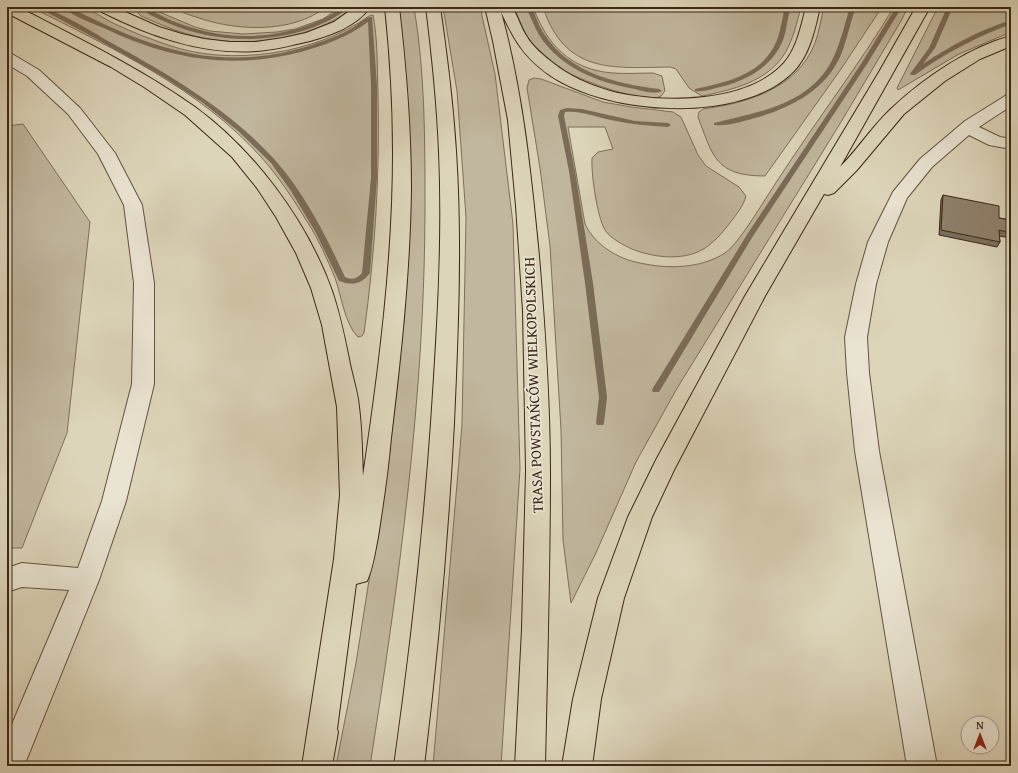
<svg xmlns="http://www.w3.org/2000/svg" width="1018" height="773" viewBox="0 0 1018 773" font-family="'Gentium Book Plus',serif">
<rect width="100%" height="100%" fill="#ddd5ba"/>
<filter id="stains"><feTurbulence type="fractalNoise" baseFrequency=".005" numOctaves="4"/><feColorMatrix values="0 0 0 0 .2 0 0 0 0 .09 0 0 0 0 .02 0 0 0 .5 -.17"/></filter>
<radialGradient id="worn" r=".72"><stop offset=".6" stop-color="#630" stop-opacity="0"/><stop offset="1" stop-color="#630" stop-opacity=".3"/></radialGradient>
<!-- green -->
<g fill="#c1b79e" stroke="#7e6f5a">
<path d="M31 7C42 7 73 5 82 7 94 11 104 19 115 24 132 32 150 39 168 45 230 67 316 54 369 16L373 15C378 40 377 68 378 94 380 174 375 254 364 333L362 336 358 337C345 325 341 294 335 278 327 259 319 240 308 223 294 200 279 177 261 157 199 88 112 48 31 7Z"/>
<path d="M144 7H153L157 11 195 27 210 31 243 34 277 32 295 29 323 19 340 7H353C318 38 249 48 204 38 182 34 161 25 141 16L138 13 139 10Z"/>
<path d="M174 7H326C292 34 235 31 196 17 189 15 180 12 174 7Z"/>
<path d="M396 7H414C425 72 425 140 425 206 425 394 399 581 370 766H336L356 663 375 542 392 413Z"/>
<polygon points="443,7 480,7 495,74 513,224 520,469 501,766 433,766 462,425 466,217 457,91"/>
<path d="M514 7H533C547 45 571 70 613 73 626 74 640 73 653 73L662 76 665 91C663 92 663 95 661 96 648 106 581 80 567 72 555 64 541 54 532 43 523 32 519 19 514 7Z"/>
<path d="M543 7H801C797 22 793 40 785 53 768 82 731 90 702 96L689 88 676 69 670 67C612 68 565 74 543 7Z"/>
<path d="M824 7H882L841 69 765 176C716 176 713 157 698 117L699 112 703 109C747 103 797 89 815 43 819 32 821 19 824 7Z"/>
<path d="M894 7H908L901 21 841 122 676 390 636 462 595 555 571 603 563 540 561 430 550 246 540 168 527 88 529 80 534 78 541 79 603 102 631 107 673 112 681 117 698 155 706 166 739 187 746 196C743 207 736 215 729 224 723 232 716 240 708 246 687 262 654 258 632 249 623 245 610 238 605 230 597 216 591 174 592 158L598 152 613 149 605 127H568L585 224C595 245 618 259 640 263 667 269 700 269 725 253 740 243 769 192 781 175 818 118 859 65 894 7Z"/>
<polygon points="938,7 1011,7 1011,32 959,54 898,90 897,88"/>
<polygon points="23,124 90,222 67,433 22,548 7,548 7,126"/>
</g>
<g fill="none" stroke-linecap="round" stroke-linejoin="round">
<!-- stream -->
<g fill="#7b6c58" fill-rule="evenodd">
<path d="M37 7C53 7 93 32 108 41 168 74 229 109 275 160 305 194 326 236 345 277 352 280 357 279 362 273L371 178V86L368 22C348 37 325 45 301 52 232 70 169 59 106 29 92 23 74 17 62 7H69C151 49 220 74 312 45 326 40 341 35 354 27 359 23 366 16 372 17L377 86V178L370 273C362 284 352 286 339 281L316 233 291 191 271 163 238 131 203 103 165 78 93 37Z"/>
<path d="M343 7H349C338 17 323 24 309 29 263 44 212 42 168 23 160 19 150 16 143 10L148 9C162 16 177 24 193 28 242 43 300 37 343 7Z"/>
<path d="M526 7H532C536 17 539 27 545 35 569 73 618 84 659 89L662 91C656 95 642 91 635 89 599 83 560 68 539 35 534 26 530 16 526 7Z"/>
<path d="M785 7H791C787 18 787 29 783 40 772 68 744 82 716 88 709 90 702 92 695 91V89C727 82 763 75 777 40 781 30 782 18 785 7Z"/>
<path d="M850 7H856C850 23 847 41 840 57 825 90 792 107 759 117 747 120 726 127 714 125V123C759 112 813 104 834 56 841 41 845 23 850 7Z"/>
<polygon points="896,7 902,7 867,64 753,236 659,392 653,392 652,390 653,388 748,233 861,64"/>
<path d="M947 7H953L935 48 923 64C950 46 980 30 1011 20V24C977 37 945 53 915 75H911L910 74 929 48Z"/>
<path d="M567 108 582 109 635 121 668 123 671 125 668 127C649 126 630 124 611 120 596 117 580 110 565 112L564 116 575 171 593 283 607 397 604 423 603 425H597L596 423 599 397 585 283 569 171 558 116 560 110Z"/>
</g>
<defs>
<g id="minor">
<polygon points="7,52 12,54 39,70 80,108 115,153 142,205 154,283 154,384 126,501 99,580 24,766 7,766 7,736 69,590 22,587 7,592 7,568 22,563 78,568 102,501 132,384 134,283 124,205 98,154 68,114 27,76 7,64"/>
<polygon points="1011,94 1011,106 979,127 1000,137 1011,139 1011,149 989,145 969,135 932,167 907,198 888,242 876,284 867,337 869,373 879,451 937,766 907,766 855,451 847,373 845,337 856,284 868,242 893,192 920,159 965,121 1005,96"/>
</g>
<g id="motorway">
<path d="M7 7H18C78 38 140 68 195 107 254 150 306 220 331 288 340 313 345 339 350 364 353 379 358 393 359 407 362 430 362 454 363 476 379 369 393 260 393 152 393 103 390 55 385 7H399C406 67 411 127 411 188 410 272 401 355 391 438 388 472 383 505 378 537 375 552 373 568 367 581L356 584 337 729 338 732 332 766H302L334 559 340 495 337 407 322 325 311 288 296 253 276 217 257 188 232 157 185 115 144 87 111 67 7 13Z"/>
<path d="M96 7H114L159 27 182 34 204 39 230 42H256L283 38 306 33 334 22 355 7H370C357 26 332 35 310 41 292 45 274 50 256 51 200 55 147 35 98 10Z"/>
<path d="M426 7H440C447 55 453 103 456 151 462 242 458 333 454 423 448 538 438 652 424 766H394C410 652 423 538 431 423 437 333 443 242 439 152 437 103 432 55 426 7Z"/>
<path d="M485 7H512C518 17 521 28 527 37 533 47 544 56 553 63 569 76 590 85 610 91 659 104 747 104 784 63 797 48 801 26 806 7H820C815 29 810 54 794 71 742 125 605 115 548 74 522 55 514 39 501 12 523 92 531 174 539 256 545 328 550 401 550 473 550 571 547 668 545 766H515L522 629 526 471 523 311 516 206 508 120 493 41Z"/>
<path d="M916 7H930L840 167C859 148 873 125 893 107 924 78 969 47 1011 36V46L980 59 945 81 904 114 857 170 834 193 828 195 824 194 765 296 674 470 652 517 624 598 601 699 592 766H562L573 699 598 598 628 517 656 460 745 296 879 72Z"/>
</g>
</defs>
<!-- minor casing -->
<use href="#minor" stroke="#645240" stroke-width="2"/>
<!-- motorway casing -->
<use href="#motorway" stroke="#3b2717" stroke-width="2"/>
<!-- minor -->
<use href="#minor" fill="#e9e4d2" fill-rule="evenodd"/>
<!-- motorway -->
<use href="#motorway" fill="#ddd5ba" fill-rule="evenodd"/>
</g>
<!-- wall -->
<g fill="#7b6f5d" stroke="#3b2717">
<polygon points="943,195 999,218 1011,220 1011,238 999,236 1000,242 997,247 939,235 941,200"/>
<polygon points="1011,268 1011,283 1010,282 1009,270"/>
</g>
<!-- building -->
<polygon fill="#8f816c" stroke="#3b2717" points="943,195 999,206 999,218 1011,220 1011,233 999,230 1000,242 941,230"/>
<g text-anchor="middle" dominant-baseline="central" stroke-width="3.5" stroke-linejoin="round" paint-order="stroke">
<!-- street labels -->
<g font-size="15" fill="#3b2717" stroke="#e9e4d2">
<text transform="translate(533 385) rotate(-92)">TRASA POWSTAŃCÓW WIELKOPOLSKICH</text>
</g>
</g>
<!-- margin -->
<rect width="1018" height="773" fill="none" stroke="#ddd5ba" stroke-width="24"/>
<rect x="8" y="8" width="1002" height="757" fill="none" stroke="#3b2717" stroke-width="2"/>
<rect x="12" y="12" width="994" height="749" fill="none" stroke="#3b2717"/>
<!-- north arrow -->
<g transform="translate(980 735)"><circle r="19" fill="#e9e4d2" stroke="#a39887"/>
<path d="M0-3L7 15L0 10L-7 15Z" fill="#8f2418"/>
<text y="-6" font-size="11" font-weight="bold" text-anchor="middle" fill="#3b2717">N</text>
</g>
<rect width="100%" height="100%" filter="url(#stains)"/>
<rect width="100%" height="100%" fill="url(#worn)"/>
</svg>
